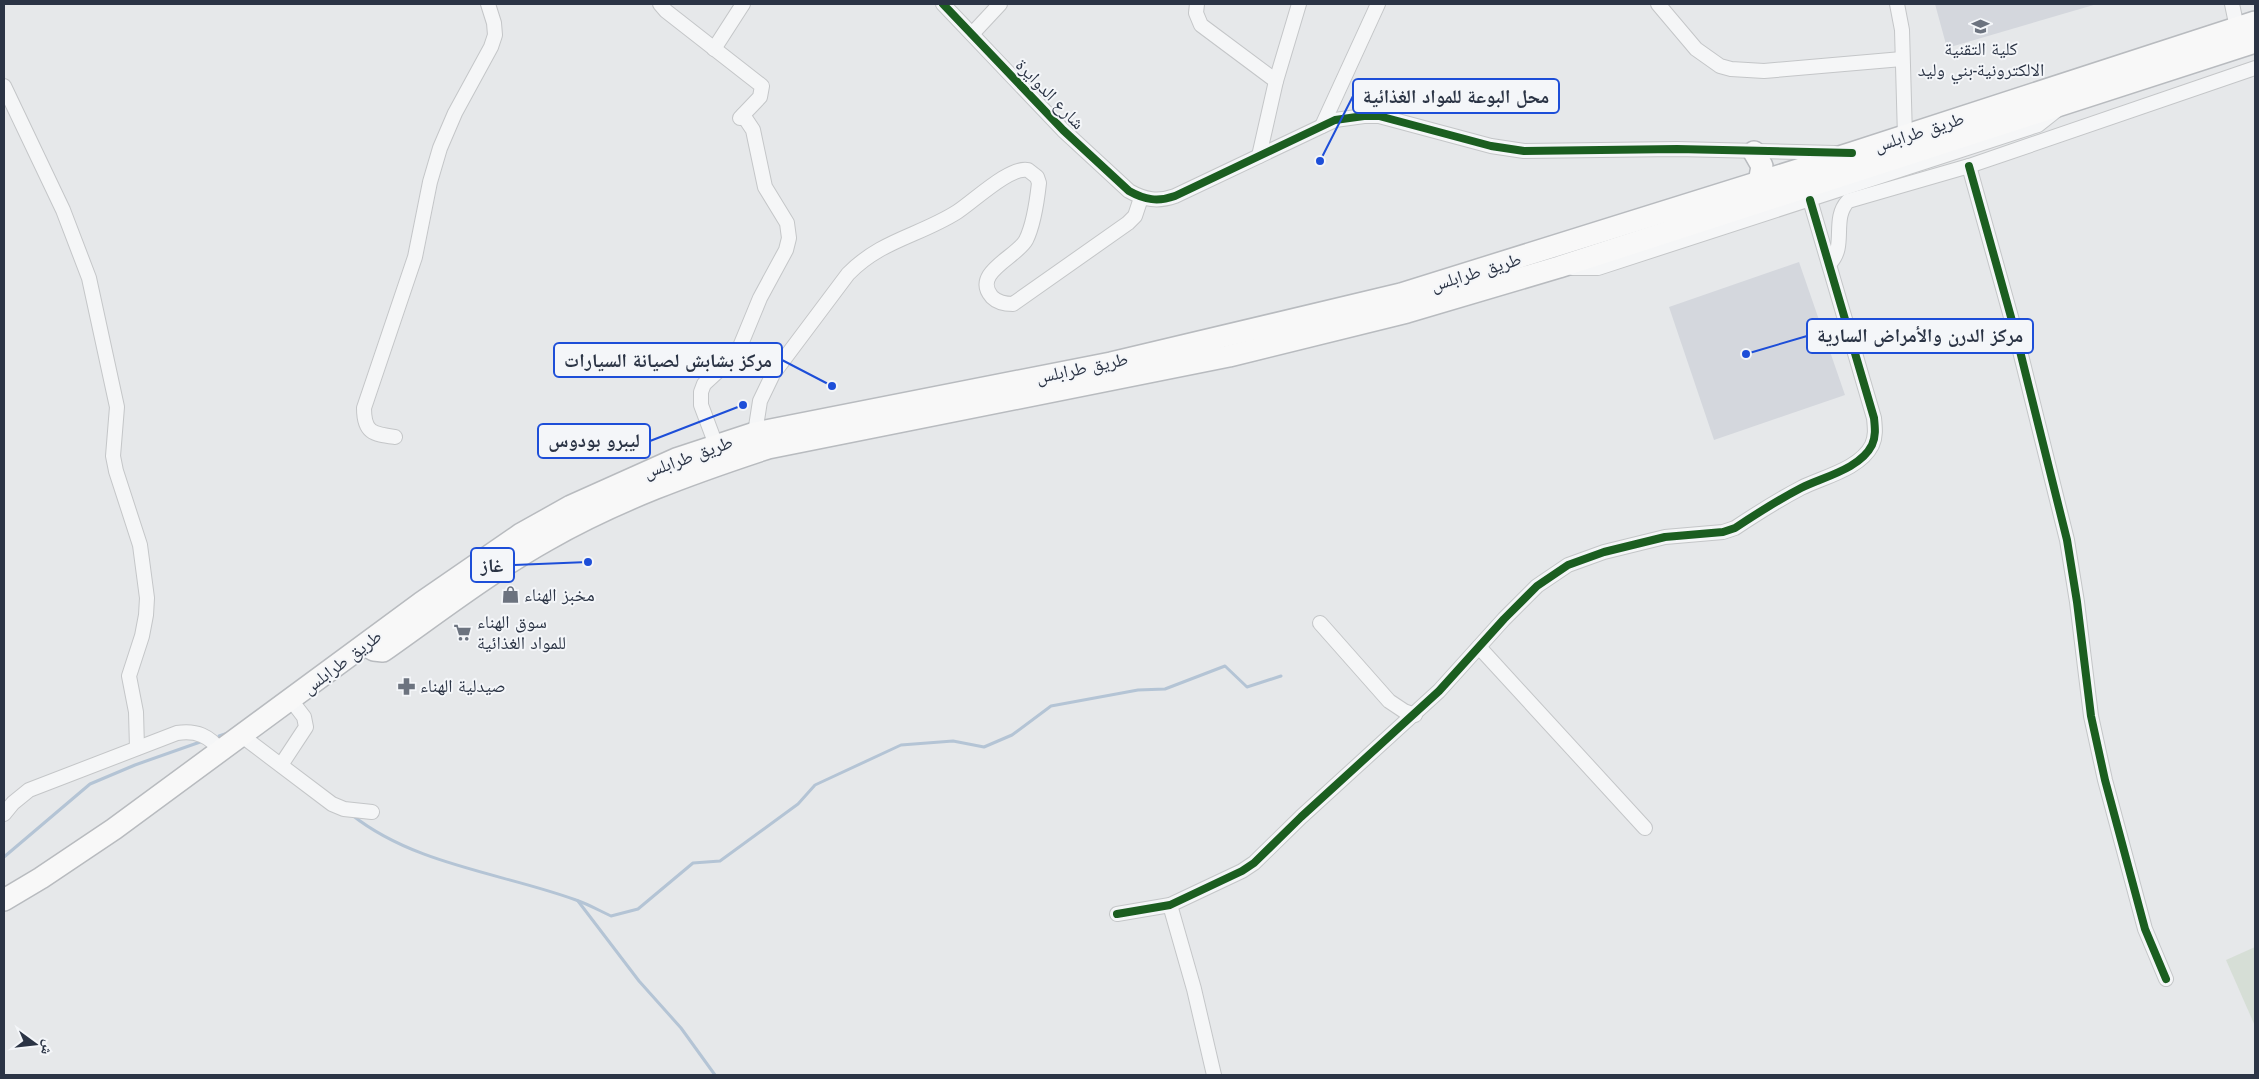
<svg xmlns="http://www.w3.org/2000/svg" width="2259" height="1079" viewBox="0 0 2259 1079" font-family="Jost,'Noto Naskh Arabic',sans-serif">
<rect width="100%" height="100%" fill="#e6e8ea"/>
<!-- built -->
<g fill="#d4d7dd">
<polygon points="1935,4 2097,4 1947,48"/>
<polygon points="1799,262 1845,395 1714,440 1669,307"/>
</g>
<!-- green -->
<polygon fill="#d6ded6" points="2255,947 2255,1026 2226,960"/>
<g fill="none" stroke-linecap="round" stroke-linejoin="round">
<!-- stream -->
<g stroke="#b4c4d5" stroke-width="3">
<polyline points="219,736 228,733"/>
<path d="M352 815C415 865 502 873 576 900 588 904 600 911 611 916L638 909 693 863 720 861 798 804 815 785 901 745 953 741 984 747 1012 735 1051 706 1138 690 1165 689 1225 666 1247 687 1281 676"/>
<polyline points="4,857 90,784 135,765 203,741"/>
<polyline points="578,901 639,981 681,1028 715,1075"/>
</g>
<defs>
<g id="minor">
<polyline points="660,4 666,11 762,86 760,97 740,118"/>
<path d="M943 4 1063 130 1129 191C1145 200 1158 202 1175 196L1335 120 1364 116H1379L1491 146 1524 151 1677 149 1835 153"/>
<polyline points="1197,4 1196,13 1201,25 1276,81"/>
<polyline points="1658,4 1696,49 1720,66 1731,69 1764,71 1902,59"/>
<polyline points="1897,4 1902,30 1905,137"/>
<polyline points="2232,4 2237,28"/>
<polyline points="972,34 1000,4"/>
<polyline points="714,49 743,4"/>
<polyline points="4,86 63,210 89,278 117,407 113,456 116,471 140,545 147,598 146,615 142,636 129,676 136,712 137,748"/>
<polyline points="1322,126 1378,4"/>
<polyline points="1259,156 1276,81 1299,4"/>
<polyline points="1969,166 2016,335 2067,540 2077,602 2091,716 2105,780 2145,929 2166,979"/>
<path d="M1830 263C1847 246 1831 219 1848 201L1969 166 2255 68"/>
<polyline points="1572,268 1598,268 2038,125 2057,110"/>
<path d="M755 433 760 401 773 374 848 274C881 240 919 236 957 212 974 201 1010 166 1028 170L1037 177 1039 183C1037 201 1034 224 1026 240 1017 257 971 273 992 297 998 303 1005 304 1013 304L1128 223 1135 216 1141 198"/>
<path d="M395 437C373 434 364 433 364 408L415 257 430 182 440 148 455 113 491 47 495 35 494 23 488 4"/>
<polyline points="716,445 701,405 701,392 704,384 729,361 739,349 760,298 786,250 789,238 787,223 765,187 753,130 743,115"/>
<polyline points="1320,623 1389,701 1404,711 1415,715"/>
<polyline points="1479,647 1645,828"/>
<polyline points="242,736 332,804 344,809 372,812"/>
<polyline points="281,765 306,727 304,717 291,700"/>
<path d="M4 814 13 803 29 790 177 733C197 730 209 736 221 751"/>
<polyline points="1170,905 1194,989 1214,1075"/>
<path d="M1117 914 1170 905 1242 871 1254 863 1301 817 1439 691 1504 619 1537 586 1568 565 1604 552 1665 537 1723 532 1735 528C1756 514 1778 500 1801 488 1823 477 1860 469 1872 445 1876 436 1875 428 1874 418L1810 200"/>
</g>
<g id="highway">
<polyline points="1754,152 1762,166 1759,183"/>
<path d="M365 645 374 650 383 651C437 613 490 572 547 540 617 500 692 473 768 448L1229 356 1407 312 1559 267 2255 42"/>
<polyline points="4,900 41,878 114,829 421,603 521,534 571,506 676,459 755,433 1111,363 1401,294 1852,153 2255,22"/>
</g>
</defs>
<!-- minor casing -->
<use href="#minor" stroke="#c4c6c8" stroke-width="16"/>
<!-- highway casing -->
<use href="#highway" stroke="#b8bbbf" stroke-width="24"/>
<!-- minor -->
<use href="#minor" stroke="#f5f6f7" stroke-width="14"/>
<!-- highway -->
<use href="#highway" stroke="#f8f8f8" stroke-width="21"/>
<defs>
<g id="cycleway">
<path d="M943 4 1063 130 1129 191C1145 200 1158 202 1175 196L1335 120 1364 116H1379L1491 146 1524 151 1677 149 1852 153"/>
<polyline points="1969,166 2016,335 2067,540 2077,602 2091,716 2105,780 2145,929 2166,979"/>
<path d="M1117 914 1170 905 1242 871 1254 863 1301 817 1439 691 1504 619 1537 586 1568 565 1604 552 1665 537 1723 532 1735 528C1756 514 1778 500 1801 488 1823 477 1860 469 1872 445 1876 436 1875 428 1874 418L1810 200"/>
</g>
</defs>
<!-- cycleway casing -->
<use href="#cycleway" stroke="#f4f6f9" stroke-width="11"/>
<!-- cycleway -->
<use href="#cycleway" stroke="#1b5e20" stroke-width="8"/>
</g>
<!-- icons -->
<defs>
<symbol id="university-bare" viewBox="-9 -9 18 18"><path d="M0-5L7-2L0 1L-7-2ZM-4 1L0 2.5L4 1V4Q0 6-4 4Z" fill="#6c737f" stroke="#f4f6f9" stroke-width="2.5" paint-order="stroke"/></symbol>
<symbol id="shop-bare" viewBox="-9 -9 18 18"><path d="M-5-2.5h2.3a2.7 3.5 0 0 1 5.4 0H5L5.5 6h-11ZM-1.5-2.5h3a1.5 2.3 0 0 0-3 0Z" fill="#6c737f" stroke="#f4f6f9" stroke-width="2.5" paint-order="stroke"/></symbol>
<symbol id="supermarket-bare" viewBox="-9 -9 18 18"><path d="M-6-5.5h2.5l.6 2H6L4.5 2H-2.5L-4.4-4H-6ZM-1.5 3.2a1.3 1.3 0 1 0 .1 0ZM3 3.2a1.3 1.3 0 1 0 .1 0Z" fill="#6c737f" stroke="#f4f6f9" stroke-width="2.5" paint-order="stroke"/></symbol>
<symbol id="pharmacy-bare" viewBox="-9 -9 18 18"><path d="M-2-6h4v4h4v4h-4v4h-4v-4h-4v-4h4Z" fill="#6c737f" stroke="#f4f6f9" stroke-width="2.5" paint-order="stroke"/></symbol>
</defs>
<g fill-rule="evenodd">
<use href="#university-bare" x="1968" y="14" width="25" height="25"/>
<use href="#shop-bare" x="498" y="582" width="25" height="25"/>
<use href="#supermarket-bare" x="450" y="620" width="25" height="25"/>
<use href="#pharmacy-bare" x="394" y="674" width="25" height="25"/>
</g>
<g text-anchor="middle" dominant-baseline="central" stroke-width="4" stroke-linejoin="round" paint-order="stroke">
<!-- poi labels -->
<g font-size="18" fill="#2b3445" stroke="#f4f6f9" text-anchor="start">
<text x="1981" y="49" text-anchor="middle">كلية التقنية<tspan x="1981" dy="21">الالكترونية-بني وليد</tspan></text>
<text x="524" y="595">مخبز الهناء</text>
<text x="477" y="622">سوق الهناء<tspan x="477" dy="21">للمواد الغذائية</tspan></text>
<text x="420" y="686">صيدلية الهناء</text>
</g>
<!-- street labels -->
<g font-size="18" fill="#2b3445" stroke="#f4f6f9">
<text transform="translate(1050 94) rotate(46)">شارع الدوايرة</text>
<text transform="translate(1919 132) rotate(-18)">طريق طرابلس</text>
<text transform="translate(1476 272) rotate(-17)">طريق طرابلس</text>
<text transform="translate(1082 368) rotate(-12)">طريق طرابلس</text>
<text transform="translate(688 457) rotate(-20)">طريق طرابلس</text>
<text transform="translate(342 662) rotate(-37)">طريق طرابلس</text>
</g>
</g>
<!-- callouts -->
<path fill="none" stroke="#1d4ed8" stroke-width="2" d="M1320 161L1353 96M1746 354L1807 336M832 386L782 360M743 405L650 441M588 562L514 565"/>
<g fill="#1d4ed8" stroke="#f4f6f9" stroke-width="2">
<circle cx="1320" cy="161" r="5"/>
<circle cx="1746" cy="354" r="5"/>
<circle cx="832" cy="386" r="5"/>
<circle cx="743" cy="405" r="5"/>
<circle cx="588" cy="562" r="5"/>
</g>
<g fill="#f4f6f9" stroke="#1d4ed8" stroke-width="2">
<rect x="1353" y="79" width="206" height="34" rx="5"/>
<rect x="1807" y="319" width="226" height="34" rx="5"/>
<rect x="554" y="343" width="228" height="34" rx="5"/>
<rect x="538" y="424" width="112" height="34" rx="5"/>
<rect x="471" y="548" width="43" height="34" rx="5"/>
</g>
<g font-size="19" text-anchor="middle" font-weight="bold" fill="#2b3445">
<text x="1456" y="103">محل البوعة للمواد الغذائية</text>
<text x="1920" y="342">مركز الدرن والأمراض السارية</text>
<text x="668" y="367">مركز بشابش لصيانة السيارات</text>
<text x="594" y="447">ليبرو بودوس</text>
<text x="492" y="572">غاز</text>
</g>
<!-- border -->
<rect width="2259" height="1079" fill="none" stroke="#2b3445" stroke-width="10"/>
<!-- north arrow -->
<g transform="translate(35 1044) rotate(105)" stroke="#f4f6f9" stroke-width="4" paint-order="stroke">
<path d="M0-4L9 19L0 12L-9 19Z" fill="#2b3445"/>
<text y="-8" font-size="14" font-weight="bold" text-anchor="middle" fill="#2b3445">ش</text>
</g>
</svg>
